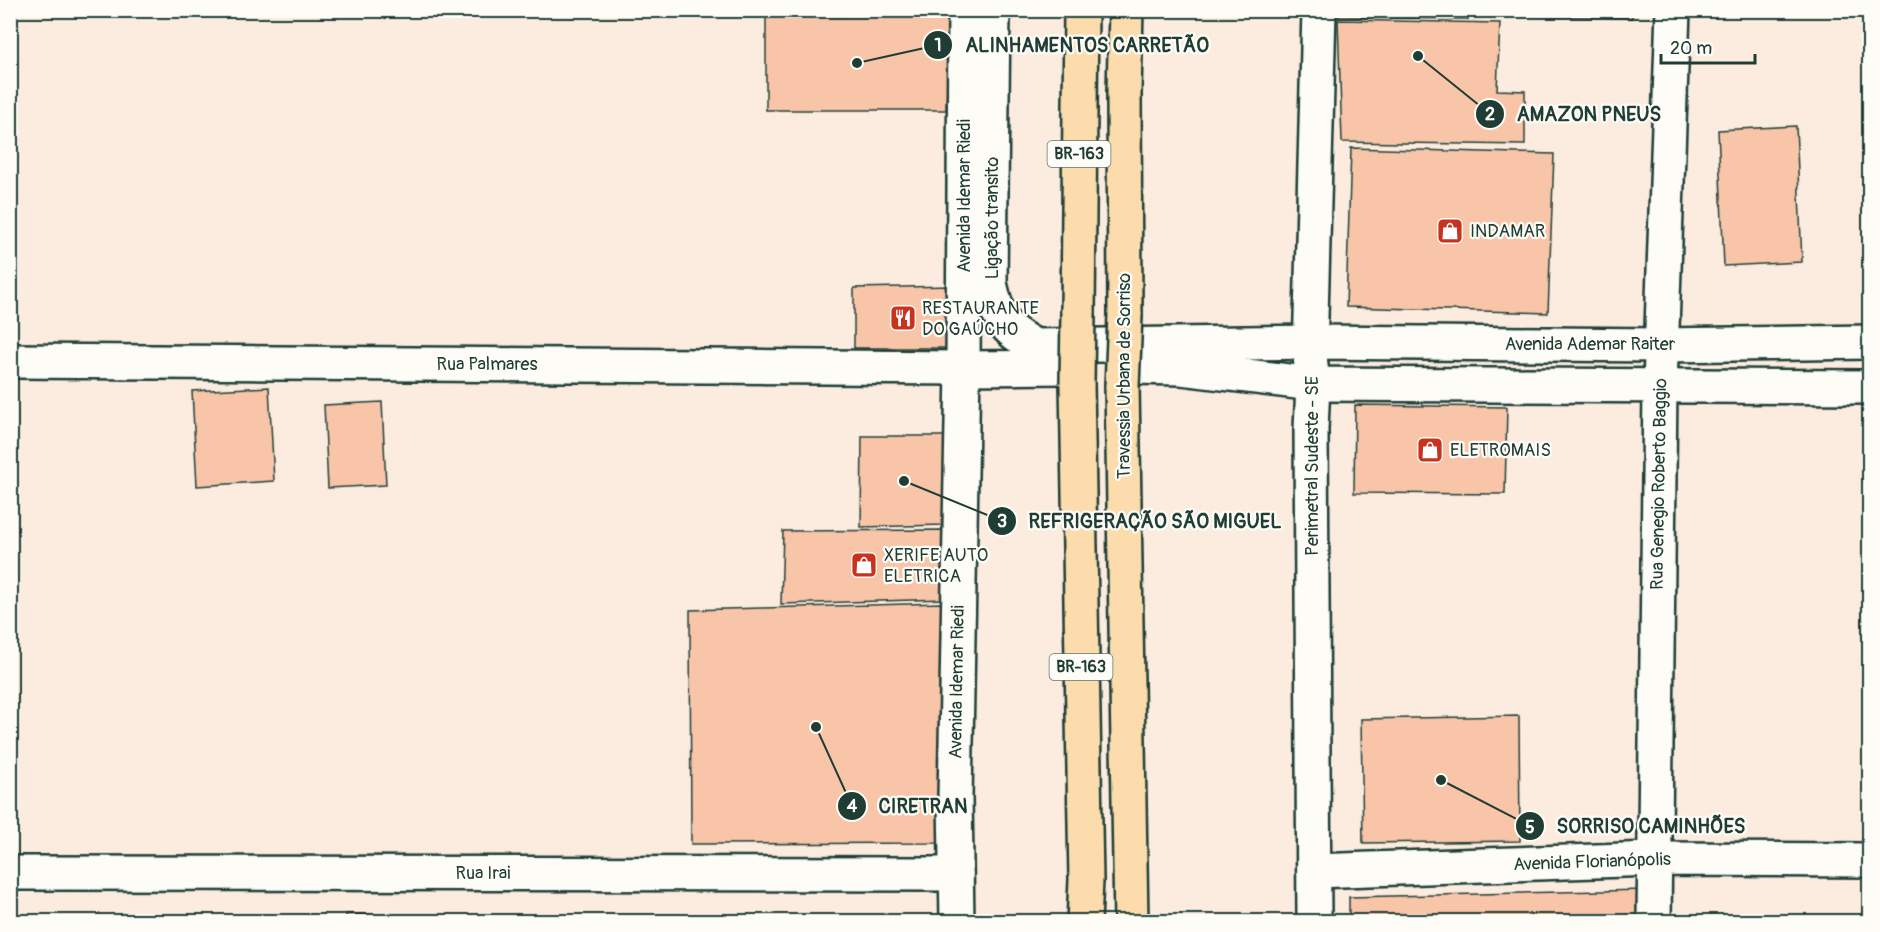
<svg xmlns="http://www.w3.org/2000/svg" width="1880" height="932" viewBox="0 0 1880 932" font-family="Pangolin,sans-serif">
<rect width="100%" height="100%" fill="#fcece0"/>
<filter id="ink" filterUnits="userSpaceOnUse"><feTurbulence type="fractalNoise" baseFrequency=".0167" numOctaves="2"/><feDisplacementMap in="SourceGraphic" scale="12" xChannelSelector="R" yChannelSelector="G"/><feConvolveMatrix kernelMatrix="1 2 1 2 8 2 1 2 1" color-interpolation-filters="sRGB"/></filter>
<g filter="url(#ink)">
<!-- building -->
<g fill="#f8c5a9" stroke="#1f3d34" stroke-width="1.5">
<polygon points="817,10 953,10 817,12"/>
<polygon points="1340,10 1469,10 1468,19 1339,17"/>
<polygon points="1471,10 1632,10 1632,18 1471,15"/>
<polygon points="950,15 946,110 766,110 766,17"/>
<polygon points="1338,20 1500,23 1497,90 1525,91 1525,145 1342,142"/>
<polygon points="1796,126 1802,262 1724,266 1718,130"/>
<polygon points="1351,148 1554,154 1548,313 1346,307"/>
<polygon points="952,286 952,348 854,348 854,288"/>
<polygon points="269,387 274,481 197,486 192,391"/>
<polygon points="382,402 386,485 328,488 324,405"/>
<polygon points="1355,405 1507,407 1505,494 1354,493"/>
<polygon points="862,436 947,436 944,525 861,527"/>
<polygon points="946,530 945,599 781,604 783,531"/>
<polygon points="942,603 942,843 691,844 690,610"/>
<polygon points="1519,716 1520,841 1363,843 1361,719"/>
<polygon points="1644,890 1644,922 1349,922 1349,897"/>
<polygon points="346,914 436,916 435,922 346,922"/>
</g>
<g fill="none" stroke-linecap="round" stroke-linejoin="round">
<defs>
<g id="minor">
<polyline points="1314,871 1653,859 1870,860"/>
<polyline points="10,873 956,874"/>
<polyline points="1654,922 1660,386 1673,10"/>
</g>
<polyline id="tertiary" points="10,361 963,368"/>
<g id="secondary">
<path d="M993 10 990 283C998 319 1002 328 1035 346L1311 342 1661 345 1870 342"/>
<polyline points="1131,367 1181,368 1313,384 1870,387"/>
<polyline points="963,368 1071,367"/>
<polyline points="957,922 955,798 963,368 965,10"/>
<polyline points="1314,922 1311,429 1313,384 1310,356 1319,10"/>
</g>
<g id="trunk">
<polyline points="1078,313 1081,10"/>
<polyline points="1125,315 1124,93 1126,10"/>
<polyline points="1077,383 1086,880 1084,922"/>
<polyline points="1122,386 1131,922"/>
</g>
</defs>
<!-- minor casing -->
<use href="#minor" stroke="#1f3d34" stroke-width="38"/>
<!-- tertiary casing -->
<use href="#tertiary" stroke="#1f3d34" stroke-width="38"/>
<!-- secondary casing -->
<use href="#secondary" stroke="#1f3d34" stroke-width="38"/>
<!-- trunk casing -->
<use href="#trunk" stroke="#1f3d34" stroke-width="38"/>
<!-- minor -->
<use href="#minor" stroke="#fdfcf7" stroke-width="33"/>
<!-- tertiary -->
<use href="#tertiary" stroke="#fdfcf7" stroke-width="33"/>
<!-- secondary -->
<use href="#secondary" stroke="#fdfcf7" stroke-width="33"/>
<!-- trunk -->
<use href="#trunk" stroke="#fcdcac" stroke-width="33"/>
<defs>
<g id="trunk-bridge">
<polyline points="1077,383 1078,313"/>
<polyline points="1122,386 1125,315"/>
</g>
</defs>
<!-- trunk-bridge casing -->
<use href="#trunk-bridge" stroke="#1f3d34" stroke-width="38" stroke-linecap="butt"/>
<!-- trunk-bridge -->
<use href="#trunk-bridge" stroke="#fcdcac" stroke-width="33"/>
</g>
</g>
<!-- icons -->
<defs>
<symbol id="shop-square" viewBox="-11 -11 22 22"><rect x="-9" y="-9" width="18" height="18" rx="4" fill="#c8321e" stroke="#fdfcf7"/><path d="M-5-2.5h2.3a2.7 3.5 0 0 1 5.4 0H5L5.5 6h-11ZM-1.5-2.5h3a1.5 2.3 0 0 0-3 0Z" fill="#fff"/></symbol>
<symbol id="restaurant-square" viewBox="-11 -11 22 22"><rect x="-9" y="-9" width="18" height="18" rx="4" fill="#c8321e" stroke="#fdfcf7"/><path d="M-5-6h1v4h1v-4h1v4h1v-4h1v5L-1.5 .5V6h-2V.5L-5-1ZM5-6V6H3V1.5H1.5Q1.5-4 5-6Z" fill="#fff"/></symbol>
</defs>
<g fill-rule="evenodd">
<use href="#shop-square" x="1435" y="216" width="30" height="30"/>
<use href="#restaurant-square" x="888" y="303" width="30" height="30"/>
<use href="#shop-square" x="1415" y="435" width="30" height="30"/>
<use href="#shop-square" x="849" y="550" width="30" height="30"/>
</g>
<g text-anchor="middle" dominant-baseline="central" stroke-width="4.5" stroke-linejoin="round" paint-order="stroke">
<!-- shield labels -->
<g fill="#fdfcf7" stroke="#62766e" stroke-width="1.5">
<rect x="1047.5" y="141" width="63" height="26" rx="4.5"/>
<rect x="1049.5" y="654" width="63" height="26" rx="4.5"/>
</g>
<g font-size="16" font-weight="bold" fill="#1f3d34">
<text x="1079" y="154">BR-163</text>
<text x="1081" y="667">BR-163</text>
</g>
<!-- street labels -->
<g font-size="18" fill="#1f3d34" stroke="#fdfcf7">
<text transform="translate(964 196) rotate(-90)">Avenida Idemar Riedi</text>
<text transform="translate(992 218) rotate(-90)">Ligação transito</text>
<text x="1590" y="344">Avenida Ademar Raiter</text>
<text x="487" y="364">Rua Palmares</text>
<text transform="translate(1124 376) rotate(-90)">Travessia Urbana de Sorriso</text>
<text transform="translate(1312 466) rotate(-90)">Perimetral Sudeste - SE</text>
<text transform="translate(1659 484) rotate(-89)">Rua Genegio Roberto Baggio</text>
<text transform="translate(957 682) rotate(-89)">Avenida Idemar Riedi</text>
<text transform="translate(1592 862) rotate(-2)">Avenida Florianópolis</text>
<text x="483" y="873">Rua Irai</text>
</g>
<!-- poi labels -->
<g font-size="18" fill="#1f3d34" stroke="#fdfcf7" text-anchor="start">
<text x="1470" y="231">INDAMAR</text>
<text x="922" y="308">RESTAURANTE<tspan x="922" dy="21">DO GAÚCHO</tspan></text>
<text x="1450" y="450">ELETROMAIS</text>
<text x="884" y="555">XERIFE AUTO<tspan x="884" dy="21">ELETRICA</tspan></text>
</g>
</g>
<!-- callouts -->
<path fill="none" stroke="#1f3d34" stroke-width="2" d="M857 63L938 45M1418 56L1490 114M904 481L1002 521M816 727L852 806M1441 780L1530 826"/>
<g fill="#1f3d34" stroke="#fdfcf7" stroke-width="2">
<circle cx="857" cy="63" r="6"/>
<circle cx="1418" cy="56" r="6"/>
<circle cx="904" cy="481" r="6"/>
<circle cx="816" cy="727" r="6"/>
<circle cx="1441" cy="780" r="6"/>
<circle cx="938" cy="45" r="15"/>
<circle cx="1490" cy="114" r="15"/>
<circle cx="1002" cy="521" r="15"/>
<circle cx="852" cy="806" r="15"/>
<circle cx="1530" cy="826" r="15"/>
</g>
<g font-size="18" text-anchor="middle" font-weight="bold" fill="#fff">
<text x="938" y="51">1</text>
<text x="1490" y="120">2</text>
<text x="1002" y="527">3</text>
<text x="852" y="812">4</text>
<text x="1530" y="833">5</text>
</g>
<g font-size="20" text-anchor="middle" font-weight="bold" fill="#1f3d34" stroke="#fdfcf7" stroke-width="4.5" stroke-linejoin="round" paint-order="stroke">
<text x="1087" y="52">ALINHAMENTOS CARRETÃO</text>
<text x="1589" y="121">AMAZON PNEUS</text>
<text x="1155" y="528">REFRIGERAÇÃO SÃO MIGUEL</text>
<text x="923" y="813">CIRETRAN</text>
<text x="1651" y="833">SORRISO CAMINHÕES</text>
</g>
<!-- margin -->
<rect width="1880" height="932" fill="none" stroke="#fdfcf7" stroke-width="36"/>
<rect x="18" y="18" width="1844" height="896" fill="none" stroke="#1f3d34" stroke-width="2" filter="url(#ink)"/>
<!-- scale -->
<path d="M1661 54v9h94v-9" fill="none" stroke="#1f3d34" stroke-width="3"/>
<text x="1670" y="54" font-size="18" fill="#1f3d34" stroke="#fdfcf7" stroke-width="4.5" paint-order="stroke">20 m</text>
</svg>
